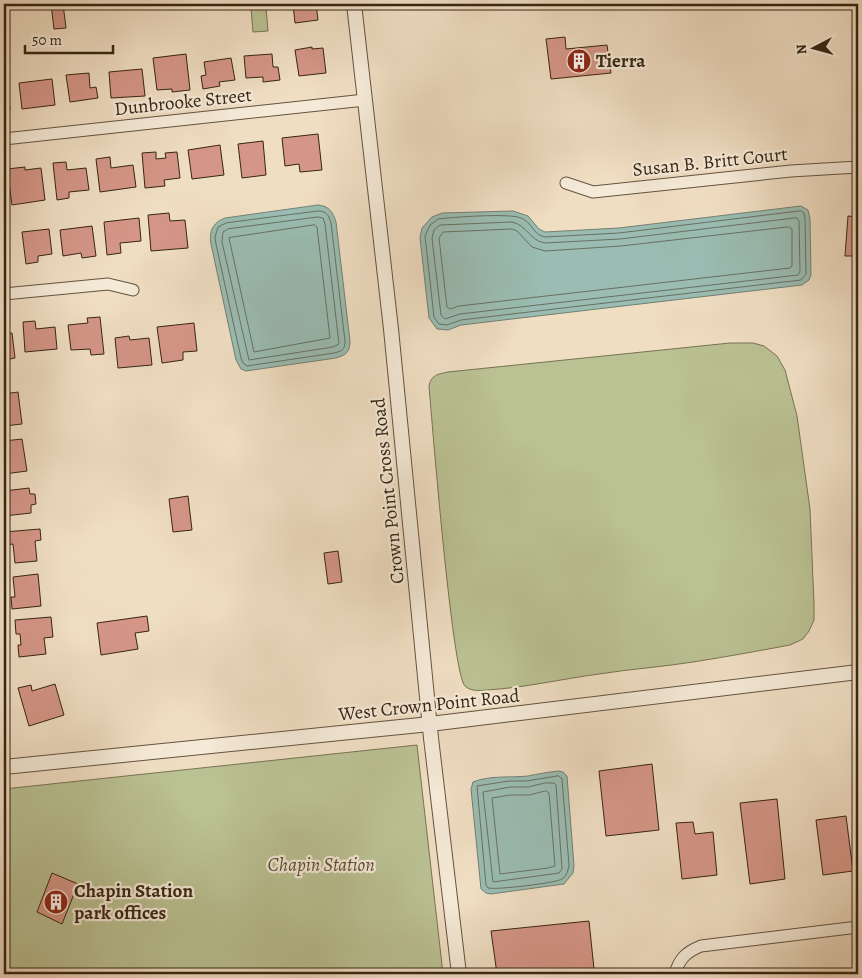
<svg xmlns="http://www.w3.org/2000/svg" width="862" height="978" viewBox="0 0 862 978" font-family="Alegreya,serif">
<rect width="100%" height="100%" fill="#f0dec3"/>
<filter id="stains"><feTurbulence type="fractalNoise" baseFrequency=".004" numOctaves="4"/><feColorMatrix values="0 0 0 0 .2 0 0 0 0 .09 0 0 0 0 .02 0 0 0 .5 -.17"/></filter>
<radialGradient id="worn" r=".72"><stop offset=".6" stop-color="#630" stop-opacity="0"/><stop offset="1" stop-color="#630" stop-opacity=".3"/></radialGradient>
<!-- green -->
<g fill="#bac193" stroke="#787353">
<polygon points="266,7 268,31 253,32 251,8"/>
<path d="M730 343H753L764 346 777 356 785 370 797 416 810 509 814 604V620L809 631 803 639 790 645C758 651 725 657 693 662 662 667 630 669 599 674 561 679 524 688 486 690 479 691 470 691 465 686 452 674 432 421 429 386 431 375 438 374 448 372Z"/>
<polygon points="417,745 443,974 4,974 4,789"/>
</g>
<!-- water -->
<g fill="#9abcb2" stroke="#728072">
<path d="M318 205C329 206 333 212 336 222L350 341C350 352 346 355 336 358L246 371 241 369 236 360 211 244C209 232 212 223 225 218Z"/>
<polygon points="801,206 808,210 810,219 811,275 809,280 802,285 461,325 448,330 437,329 429,318 420,238 422,228 432,217 442,213 513,211 528,216 539,229 545,232 619,228"/>
<path d="M559 771 563 772 567 776 574 866 573 873 564 884 491 894 486 893 481 889 471 789 473 782C490 775 510 778 528 776 538 774 548 772 559 771Z"/>
</g>
<g fill="none" stroke-linecap="round" stroke-linejoin="round">
<!-- shore -->
<g stroke="#687062" stroke-width="1">
<path d="M318 211C326 211 329 215 331 223L345 341C345 350 342 351 334 353L247 366 243 363 241 358 216 244 215 237 218 227 226 223Z"/>
<path d="M801 211 804 213 805 219 806 274 801 280 461 320 447 325 439 324 434 317 425 236 430 225 438 219C453 217 510 213 521 218 532 222 533 235 545 237L619 233Z"/>
<polygon points="318,217 323,218 325,224 339,344 333,347 249,360 222,242 223,232 228,229"/>
<path d="M797 218 799 221 800 272 798 275 460 314 445 319 441 315 432 238 434 230 440 225 512 222C527 225 530 241 545 243L620 239Z"/>
<polygon points="315,225 317,227 330,338 254,352 229,238"/>
<polygon points="789,227 792,229 792,266 790,268 459,306 450,309 447,307 439,238 443,232 512,229 517,231 532,247 545,251 621,246"/>
<path d="M559 776 562 779 569 865C568 870 567 876 562 879 556 883 497 890 488 888L486 885 477 786 509 781H526Z"/>
<polygon points="545,783 554,783 556,785 562,869 559,873 493,882 483,792 510,787 528,787"/>
<polygon points="546,791 549,793 555,866 548,868 500,874 492,798 510,795 529,795"/>
</g>
</g>
<!-- building -->
<g fill="#d59687" stroke="#362513">
<polygon points="51,4 63,4 66,28 54,29"/>
<polygon points="293,4 316,4 318,20 295,23"/>
<polygon points="565,37 566,49 607,45 611,73 551,79 546,39"/>
<polygon points="312,47 312,49 323,48 326,73 299,76 295,50"/>
<polygon points="186,54 190,90 172,92 172,89 157,90 153,58"/>
<polygon points="272,54 273,67 278,67 280,80 263,82 263,77 246,78 244,56"/>
<polygon points="231,58 235,80 219,82 220,86 203,89 201,76 206,75 204,62"/>
<polygon points="142,69 145,96 111,98 109,72"/>
<polygon points="89,73 90,88 96,87 98,98 70,102 66,75"/>
<polygon points="4,75 6,75 10,110 4,111"/>
<polygon points="52,79 55,105 22,109 19,83"/>
<polygon points="318,134 322,170 300,172 299,164 285,166 282,138"/>
<polygon points="263,141 266,175 242,178 238,144"/>
<polygon points="220,145 224,175 192,179 188,150"/>
<polygon points="156,152 156,159 166,158 165,153 177,152 180,178 164,180 165,186 145,188 142,153"/>
<polygon points="110,157 111,168 133,165 136,187 100,192 96,159"/>
<polygon points="66,162 67,170 86,168 89,190 69,192 69,198 57,200 53,163"/>
<polygon points="25,167 25,170 41,168 45,200 12,205 7,169"/>
<polygon points="169,213 170,221 185,220 188,248 151,251 148,215"/>
<polygon points="848,216 858,217 858,256 845,256"/>
<polygon points="139,218 141,241 120,243 121,253 107,255 104,222"/>
<polygon points="92,226 96,256 82,258 81,253 63,256 60,230"/>
<polygon points="49,229 52,254 38,256 38,262 26,264 22,232"/>
<polygon points="4,236 7,265 4,266"/>
<polygon points="100,317 104,354 91,355 90,349 71,350 68,325 88,323 87,318"/>
<polygon points="35,321 36,329 55,327 57,349 25,352 23,322"/>
<polygon points="194,323 197,351 183,352 183,360 162,363 157,327"/>
<polygon points="12,333 15,358 4,360 4,334"/>
<polygon points="129,336 130,340 149,338 152,365 118,368 115,338"/>
<polygon points="18,392 22,424 4,426 4,394"/>
<polygon points="22,439 27,471 4,474 4,441"/>
<polygon points="29,488 30,494 35,494 36,504 31,505 31,513 4,516 4,491"/>
<polygon points="188,496 192,530 173,532 169,499"/>
<polygon points="40,529 41,540 35,541 37,561 15,563 13,544 5,545 4,532"/>
<polygon points="338,551 342,582 328,584 324,553"/>
<polygon points="38,574 41,606 12,609 11,597 15,597 13,577"/>
<polygon points="147,616 149,631 135,633 138,649 101,655 97,623"/>
<polygon points="51,617 53,637 44,638 46,654 19,657 18,645 21,645 20,634 16,634 15,620"/>
<polygon points="55,684 64,715 29,726 18,688 31,685 32,691"/>
<polygon points="652,764 659,830 606,836 599,771"/>
<polygon points="777,799 785,879 750,884 740,803"/>
<polygon points="846,816 853,871 823,875 816,820"/>
<polygon points="693,822 695,834 713,832 717,875 682,879 676,823"/>
<polygon points="52,873 78,884 62,924 37,912"/>
<polygon points="589,921 594,969 535,974 497,974 491,931"/>
</g>
<g fill="none" stroke-linecap="round" stroke-linejoin="round">
<defs>
<g id="minor">
<polyline points="4,139 365,100"/>
<polyline points="566,183 593,192 791,171 858,167"/>
<polyline points="4,294 108,284 133,290"/>
<path d="M675 974C679 959 686 952 701 946L858 927"/>
</g>
<g id="tertiary">
<polyline points="354,4 391,329 431,738 459,974"/>
<polyline points="4,767 430,724 858,672"/>
</g>
</defs>
<!-- minor casing -->
<use href="#minor" stroke="#64533f" stroke-width="13"/>
<!-- tertiary casing -->
<use href="#tertiary" stroke="#64533f" stroke-width="16"/>
<!-- minor -->
<use href="#minor" stroke="#f5ead8" stroke-width="11"/>
<!-- tertiary -->
<use href="#tertiary" stroke="#f5ead8" stroke-width="14"/>
</g>
<!-- icons -->
<defs>
<symbol id="building-disc" viewBox="-11 -11 22 22"><circle r="9.5" fill="#8f2418" stroke="#f5ead8"/><path d="M-4-6H4V6H1V3H-1V6H-4ZM-2.5-4.3h1.7v1.8h-1.7ZM.8-4.3h1.7v1.8H.8ZM-2.5-1h1.7V.8h-1.7ZM.8-1h1.7V.8H.8Z" fill="#fff"/></symbol>
</defs>
<g fill-rule="evenodd">
<use href="#building-disc" x="565" y="47" width="28" height="28"/>
<use href="#building-disc" x="42" y="888" width="28" height="28"/>
</g>
<g text-anchor="middle" dominant-baseline="central" stroke-width="4.5" stroke-linejoin="round" paint-order="stroke">
<!-- poi labels -->
<g font-size="19" font-weight="bold" fill="#362513" stroke="#f5ead8" text-anchor="start">
<text x="596" y="61">Tierra</text>
<text x="74" y="891">Chapin Station<tspan x="74" dy="22">park offices</tspan></text>
</g>
<!-- street labels -->
<g font-size="19" fill="#362513" stroke="#f5ead8">
<text transform="translate(183 102) rotate(-6)">Dunbrooke Street</text>
<text transform="translate(710 162) rotate(-6)">Susan B. Britt Court</text>
<text transform="translate(388 491) rotate(-96)">Crown Point Cross Road</text>
<text transform="translate(429 705) rotate(-6)">West Crown Point Road</text>
</g>
<!-- park labels -->
<g font-size="19" font-style="italic" fill="#574c33" stroke="#f5ead8">
<text x="321" y="865">Chapin Station</text>
</g>
</g>
<!-- margin -->
<rect width="862" height="978" fill="none" stroke="#f0dec3" stroke-width="20"/>
<rect x="5" y="5" width="852" height="968" fill="none" stroke="#362513" stroke-width="2.5"/>
<rect x="10" y="10" width="842" height="958" fill="none" stroke="#362513"/>
<!-- north arrow -->
<g transform="translate(814 48) rotate(264)" stroke="#f5ead8" stroke-width="4" paint-order="stroke">
<path d="M0-4L9 19L0 12L-9 19Z" fill="#362513"/>
<text y="-8" font-size="14" font-weight="bold" text-anchor="middle" fill="#362513">N</text>
</g>
<!-- scale -->
<path d="M25 45v8h88v-8" fill="none" stroke="#362513" stroke-width="2.5"/>
<text x="32" y="45" font-size="15" fill="#362513" stroke="#f5ead8" stroke-width="4" paint-order="stroke">50 m</text>
<rect width="100%" height="100%" filter="url(#stains)"/>
<rect width="100%" height="100%" fill="url(#worn)"/>
</svg>
